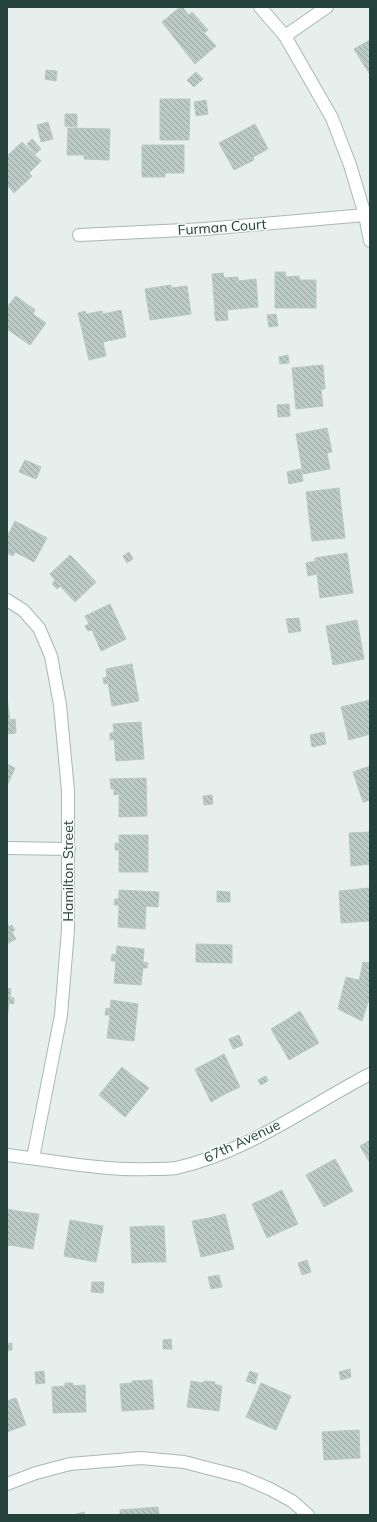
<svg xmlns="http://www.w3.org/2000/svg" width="377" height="1522" viewBox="0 0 377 1522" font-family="Mulish,sans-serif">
<defs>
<pattern id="building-back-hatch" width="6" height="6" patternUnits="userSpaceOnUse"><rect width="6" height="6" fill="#bbcac4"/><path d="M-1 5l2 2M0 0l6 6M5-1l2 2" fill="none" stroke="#98a6a0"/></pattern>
</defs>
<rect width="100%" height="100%" fill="#e6efeb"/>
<!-- building -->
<g fill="url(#building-back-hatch)" stroke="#b8c9c2">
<polygon points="180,7 182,7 189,15 192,12 208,30 204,33 216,46 195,64 162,22"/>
<polygon points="370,40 370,73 369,73 354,49"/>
<polygon points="46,70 57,71 56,81 45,79"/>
<polygon points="196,72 203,79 194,87 187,80"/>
<polygon points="160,99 190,99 189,140 160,140"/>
<polygon points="206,100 208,114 196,116 194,102"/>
<polygon points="65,114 77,114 77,127 65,126"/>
<polygon points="48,122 53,139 41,142 37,125"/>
<polygon points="255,124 268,149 253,157 254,160 234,170 219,143"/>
<polygon points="68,128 110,129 109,160 84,159 84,155 67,155"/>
<polygon points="32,139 41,149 35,154 27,144"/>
<polygon points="22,142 41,161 29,173 32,176 14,193 7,185 7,156"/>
<polygon points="142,145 184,145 184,173 165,173 165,177 142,177"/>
<polygon points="275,272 285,272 286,277 299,276 300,280 316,280 316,308 275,308"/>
<polygon points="223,273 224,278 238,277 238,281 256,279 258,307 215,311 212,274"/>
<polygon points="171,285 171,288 187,286 191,314 150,320 145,289"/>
<polygon points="16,296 35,310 33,314 46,323 30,345 7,329 7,307"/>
<polygon points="121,310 126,337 103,342 106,356 89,360 78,313 85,311 86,314 102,311 103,314"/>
<polygon points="227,310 228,320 216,321 214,312"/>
<polygon points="276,314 278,326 269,327 267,315"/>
<polygon points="288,355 289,363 280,364 279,357"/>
<polygon points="323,365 325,389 321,389 323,406 296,409 292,368"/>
<polygon points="289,404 290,416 278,417 277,405"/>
<polygon points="327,428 332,452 327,453 330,469 303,474 296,434"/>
<polygon points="25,460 41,467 36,479 19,472"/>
<polygon points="301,469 303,481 289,484 287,472"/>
<polygon points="339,488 345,538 312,541 306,492"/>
<polygon points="15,521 47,538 34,562 15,552 13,556 7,553 9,548 7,548 7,537"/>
<polygon points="129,552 133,559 127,563 123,556"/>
<polygon points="347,553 353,593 320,598 315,558"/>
<polygon points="70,555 96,582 75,602 60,586 57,589 52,584 55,580 50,574"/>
<polygon points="315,561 317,574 308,576 306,563"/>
<polygon points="110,604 126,639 101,651 92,630 88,631 85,626 89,624 85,616"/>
<polygon points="299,618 301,631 289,633 286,619"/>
<polygon points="357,620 364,659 333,665 326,626"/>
<polygon points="132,664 139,701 112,706 108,683 104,684 103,678 107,677 106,669"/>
<polygon points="7,698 10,720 15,719 16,733 7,734"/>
<polygon points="370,700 370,734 349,740 341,707"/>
<polygon points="141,722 144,759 116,761 114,739 110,740 110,733 114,733 113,724"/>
<polygon points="324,732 326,744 312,747 310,735"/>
<polygon points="7,764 15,768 7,786"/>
<polygon points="370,766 370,800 363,802 353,772"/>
<polygon points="146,778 147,816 119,817 119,794 114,795 114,789 111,789 110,779"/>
<polygon points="212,795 213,804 204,805 203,796"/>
<polygon points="370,832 370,864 351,866 349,833"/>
<polygon points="119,835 148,835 148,872 119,872 119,850 115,850 115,843 119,844"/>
<polygon points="370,888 370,921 341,923 339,891"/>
<polygon points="119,890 159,892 158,907 146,906 145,929 118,927 119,905 114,905 115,899 119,899"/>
<polygon points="217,891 230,892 230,902 217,902"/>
<polygon points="7,923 9,927 12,925 15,930 12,932 16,939 7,944"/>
<polygon points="196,944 232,945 232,963 196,962"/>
<polygon points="117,946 144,949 143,962 148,963 147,968 143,968 141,985 114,983 116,961 111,961 112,954 116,955"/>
<polygon points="363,962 370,963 370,983 359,981"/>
<polygon points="346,977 370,983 370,1002 368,1002 362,1021 338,1009"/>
<polygon points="7,988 11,989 10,997 14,998 14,1004 9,1003 7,1019"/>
<polygon points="111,1000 138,1004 134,1041 107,1038 110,1015 105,1015 106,1008 110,1009"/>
<polygon points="300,1011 319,1043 303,1052 286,1020"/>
<polygon points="286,1020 303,1052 289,1060 271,1029"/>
<polygon points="239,1035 243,1045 233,1049 229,1039"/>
<polygon points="224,1054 240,1087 225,1094 209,1062"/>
<polygon points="209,1062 225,1094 211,1102 195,1069"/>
<polygon points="122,1067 134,1077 111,1105 99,1095"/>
<polygon points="266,1076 268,1081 261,1085 258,1080"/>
<polygon points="134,1077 149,1088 125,1117 111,1105"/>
<polygon points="370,1140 370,1163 360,1146"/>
<polygon points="335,1159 353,1191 324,1207 306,1175"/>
<polygon points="282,1190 298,1224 282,1231 266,1198"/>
<polygon points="266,1198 282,1231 267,1238 252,1204"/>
<polygon points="7,1209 23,1212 16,1246 7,1245"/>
<polygon points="23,1212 39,1214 33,1249 16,1246"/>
<polygon points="225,1214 234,1249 218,1253 209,1218"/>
<polygon points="209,1218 218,1253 201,1257 192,1221"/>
<polygon points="70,1220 86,1223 80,1259 64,1256"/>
<polygon points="86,1223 103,1226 96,1262 80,1259"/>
<polygon points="148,1226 149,1262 132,1263 130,1227"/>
<polygon points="148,1226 164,1226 166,1262 149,1262"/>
<polygon points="307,1260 311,1272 302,1275 298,1263"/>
<polygon points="219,1275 222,1287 211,1289 208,1277"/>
<polygon points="92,1282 104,1282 103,1293 91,1292"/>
<polygon points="171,1339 172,1349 163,1349 163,1340"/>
<polygon points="12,1343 12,1350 7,1351 7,1344"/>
<polygon points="350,1369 351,1377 341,1380 339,1372"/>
<polygon points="44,1371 45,1383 36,1384 35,1372"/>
<polygon points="250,1371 258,1374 255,1384 246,1381"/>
<polygon points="152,1380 154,1409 122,1411 120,1384 132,1383 132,1381"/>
<polygon points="191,1381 203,1383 204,1381 215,1382 214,1384 222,1386 219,1411 187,1407"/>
<polygon points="65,1383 73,1383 73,1386 85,1385 86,1412 53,1413 52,1387 65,1386"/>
<polygon points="261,1383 291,1396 276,1430 246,1417"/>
<polygon points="16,1398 26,1425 7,1432 7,1401"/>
<polygon points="359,1430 360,1458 324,1460 322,1432"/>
<polygon points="158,1507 159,1515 120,1515 120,1510"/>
<polygon points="84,1512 85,1515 73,1515"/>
</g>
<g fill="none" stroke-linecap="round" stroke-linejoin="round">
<defs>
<g id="minor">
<polyline points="260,7 285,36 332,118 350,165 365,215 370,241"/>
<polyline points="285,36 327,7"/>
<polyline points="79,235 205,229 365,215"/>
<polyline points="7,600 23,610 39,628 51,656 60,705 68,791 68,930 61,1015 33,1158"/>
<polyline points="7,848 69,849"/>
<path d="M7 1155C55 1161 104 1171 152 1169 160 1169 169 1169 176 1168 247 1152 307 1107 370 1074"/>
<polyline points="7,1484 36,1473 70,1464 141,1458 184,1462 242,1477 270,1489 292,1501 308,1515"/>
</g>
</defs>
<!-- minor casing -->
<use href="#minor" stroke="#a8b8b2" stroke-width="14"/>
<!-- minor -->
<use href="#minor" stroke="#fff" stroke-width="12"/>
</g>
<g text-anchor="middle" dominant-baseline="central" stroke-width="3" stroke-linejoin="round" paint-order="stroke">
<!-- street labels -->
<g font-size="14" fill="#24423a" stroke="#f7fbf9">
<text transform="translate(222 227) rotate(-4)">Furman Court</text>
<text transform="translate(68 871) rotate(-90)">Hamilton Street</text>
<text transform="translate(242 1141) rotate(-25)">67th Avenue</text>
</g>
</g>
<!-- border -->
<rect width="377" height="1522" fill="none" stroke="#24423a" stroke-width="16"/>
</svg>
